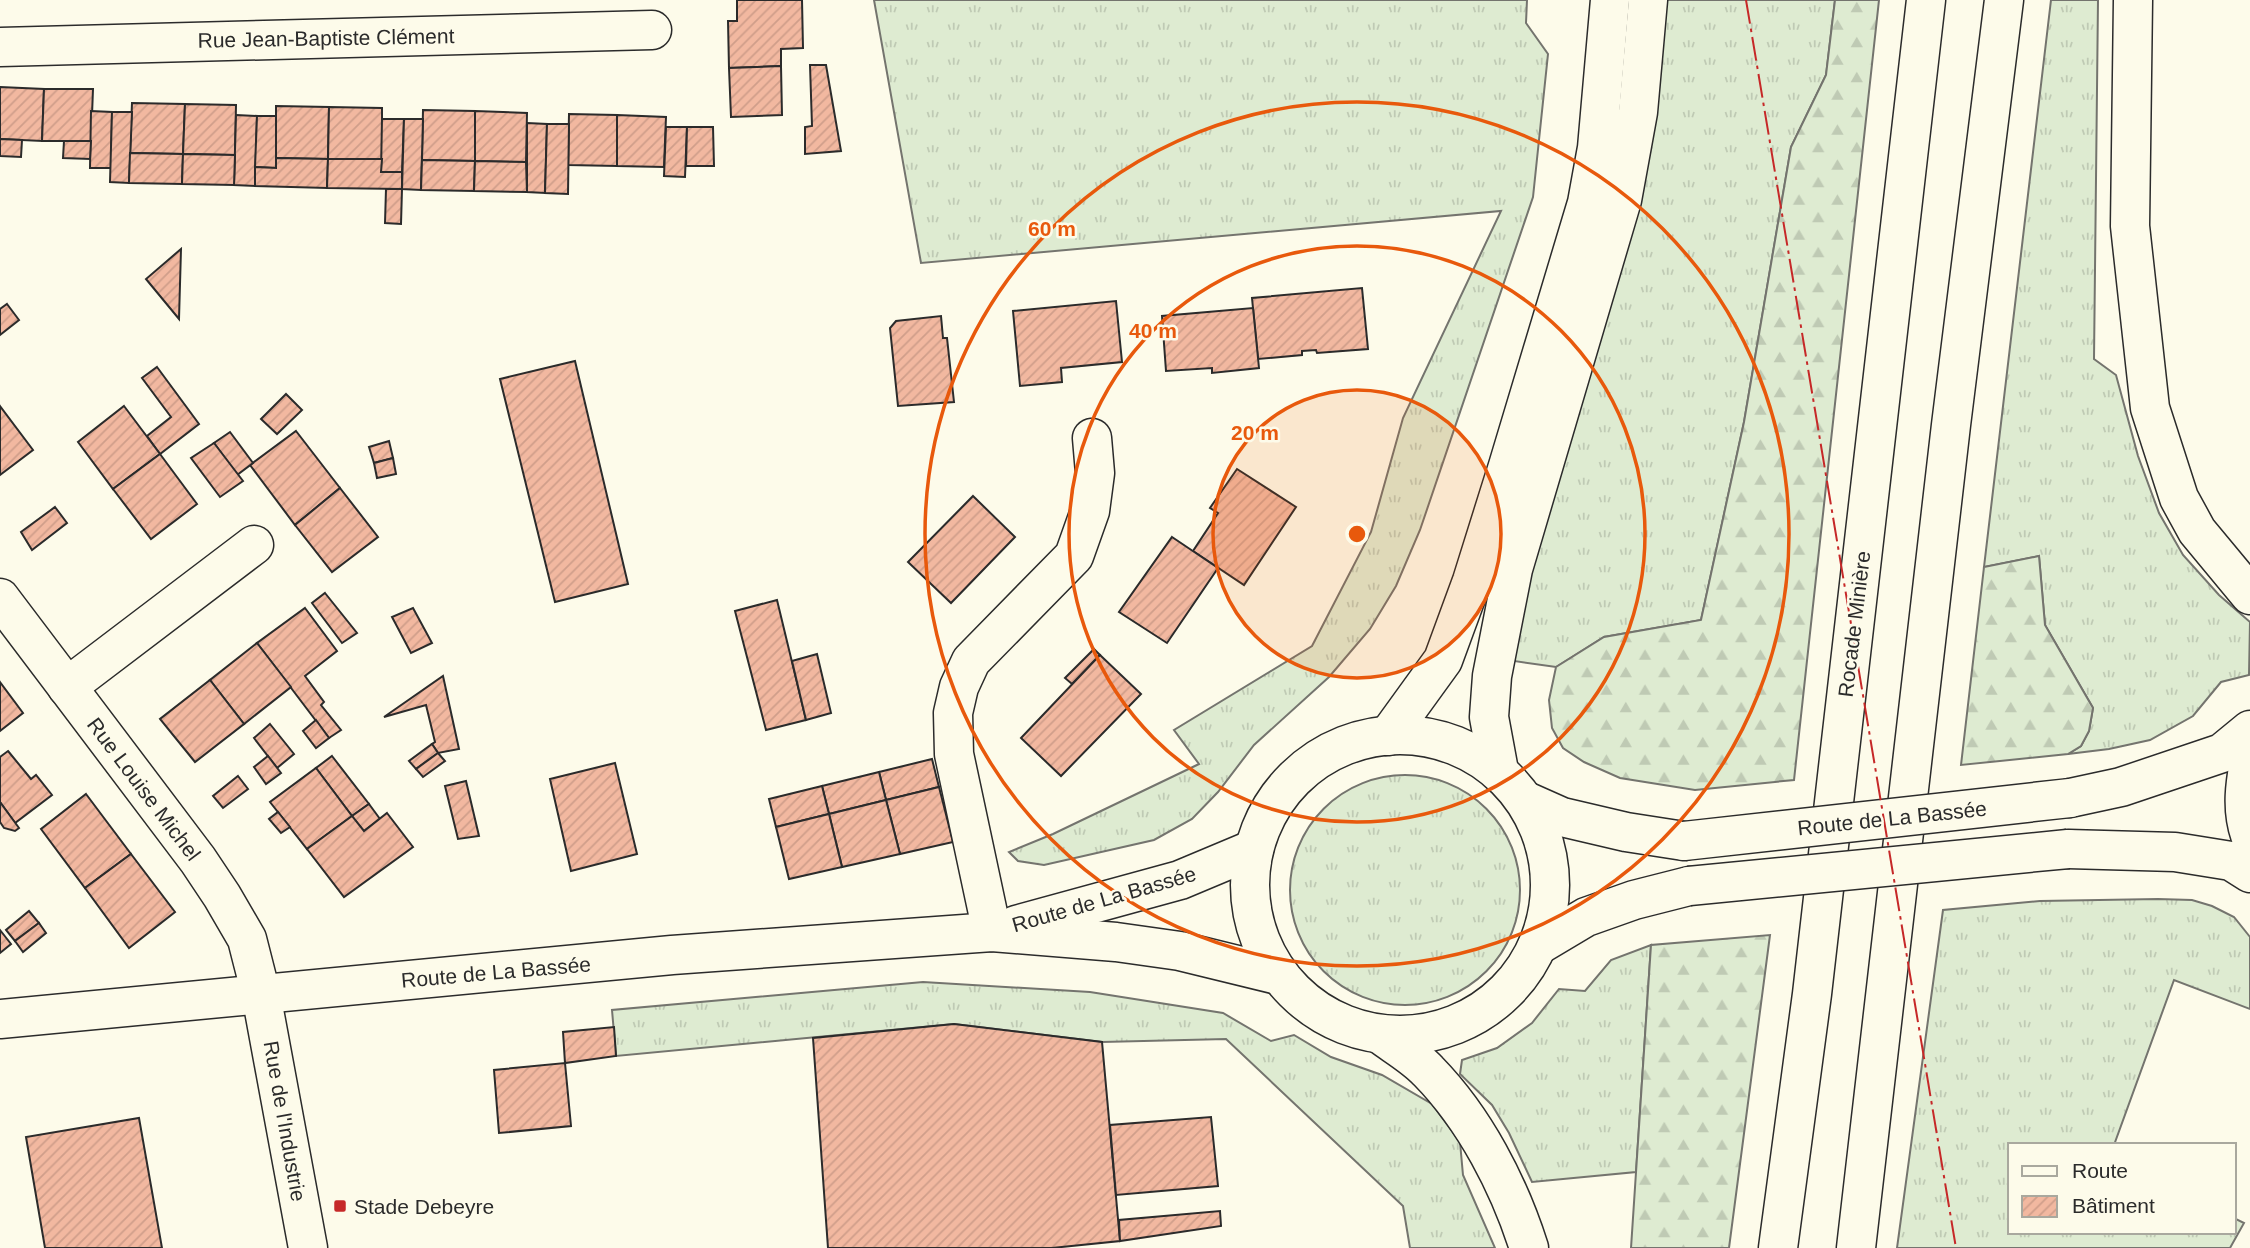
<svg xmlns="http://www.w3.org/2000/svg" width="2250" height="1248" viewBox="0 0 2250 1248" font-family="Helvetica,sans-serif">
<defs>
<pattern id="grass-tufts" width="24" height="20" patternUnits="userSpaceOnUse" patternTransform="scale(1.75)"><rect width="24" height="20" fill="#deebd1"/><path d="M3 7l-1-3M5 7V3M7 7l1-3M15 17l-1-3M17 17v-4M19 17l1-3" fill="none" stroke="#bfcab4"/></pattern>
<pattern id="forest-firs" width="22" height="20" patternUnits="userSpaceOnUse" patternTransform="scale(1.75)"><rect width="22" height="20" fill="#deebd1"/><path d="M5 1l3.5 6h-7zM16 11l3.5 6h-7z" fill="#bfcab4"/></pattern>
<pattern id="building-hatch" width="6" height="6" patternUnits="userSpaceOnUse" patternTransform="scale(1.75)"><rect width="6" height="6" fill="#f2b8a0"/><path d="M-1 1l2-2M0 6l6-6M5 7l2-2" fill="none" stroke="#d09e8a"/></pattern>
</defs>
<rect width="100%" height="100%" fill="#fdfbea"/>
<!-- grass -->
<g fill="url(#grass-tufts)" stroke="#74746e" stroke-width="2">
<polygon points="874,0 1527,0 1526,23 1548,54 1533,197 1420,530 1396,586 1370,629 1329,677 1254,745 1218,792 1192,819 1154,840 1044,865 1018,861 1009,852 1053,834 1199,764 1174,730 1312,646 1371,532 1403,418 1501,211 921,263"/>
<polygon points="1658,0 1835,0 1826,75 1791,147 1744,422 1701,620 1604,637 1556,667 1514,661 1517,624"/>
<polygon points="2051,0 2098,0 2094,359 2116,375 2138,456 2159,513 2183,555 2219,595 2250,622 2249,675 2221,682 2193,716 2150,740 2109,749 2068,754 2081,746 2089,731 2093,708 2045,625 2039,556 1984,567"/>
<circle cx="1405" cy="890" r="115"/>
<polygon points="2158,899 2192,900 2212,906 2234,917 2250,937 2250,1009 2174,980 2114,1145 2010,1145 2010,1232 2234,1232 2234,1218 2244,1223 2230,1248 1897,1248 1943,910 2040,901"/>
<polygon points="1651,945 1636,1172 1532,1182 1509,1133 1492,1105 1460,1074 1462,1060 1497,1048 1532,1023 1559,989 1585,991 1611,960"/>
<polygon points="923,982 1090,992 1223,1013 1271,1041 1294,1035 1331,1057 1382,1075 1432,1104 1460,1142 1463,1175 1495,1248 1410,1248 1403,1206 1226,1039 1102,1042 954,1024 616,1056 612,1010"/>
</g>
<!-- forest -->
<g fill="url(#forest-firs)" stroke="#74746e" stroke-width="2">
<polygon points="1835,0 1879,0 1794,780 1695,790 1620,778 1584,762 1563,748 1552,728 1549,700 1556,667 1604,637 1701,620 1744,422 1791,147 1826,75"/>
<polygon points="2039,556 2045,625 2093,708 2089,731 2081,746 2068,754 1961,765 1984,567"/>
<polygon points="1770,935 1729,1248 1631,1248 1651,945"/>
</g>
<!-- building -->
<g fill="url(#building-hatch)" stroke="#2b2b2b" stroke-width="2">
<polygon points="737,0 802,0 803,48 781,49 781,66 729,68 728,21 737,21"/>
<polygon points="810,65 826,65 841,151 805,154 805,127 812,126"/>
<polygon points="781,66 782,115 731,117 729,68"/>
<polygon points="0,87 44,89 42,141 0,139"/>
<polygon points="44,89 93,89 91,141 42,141"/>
<polygon points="132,103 185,104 183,154 130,153"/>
<polygon points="185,104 236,105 235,155 183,154"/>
<polygon points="276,106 329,107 328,159 276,158"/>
<polygon points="329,107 382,108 382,159 328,159"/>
<polygon points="423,110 475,111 475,161 422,160"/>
<polygon points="91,111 112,112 111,168 90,168"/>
<polygon points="475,111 527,113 526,162 475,161"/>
<polygon points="112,112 132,112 129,183 110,182"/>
<polygon points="569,114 617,115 617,166 568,165"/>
<polygon points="236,115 257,116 255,186 234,185"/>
<polygon points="617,115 666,117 664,167 617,166"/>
<polygon points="257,116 276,116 276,168 255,167"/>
<polygon points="382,119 404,119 402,172 381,172"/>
<polygon points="404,119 423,119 421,190 402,189"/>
<polygon points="527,123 547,124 545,193 527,192"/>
<polygon points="547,124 569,124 568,194 545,193"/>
<polygon points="666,127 687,127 685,177 664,176"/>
<polygon points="687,127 713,127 714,166 686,166"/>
<polygon points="0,139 22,140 21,157 0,156"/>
<polygon points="64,141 91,141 90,159 63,158"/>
<polygon points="130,153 183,154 182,184 129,183"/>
<polygon points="183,154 235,155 234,185 182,184"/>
<polygon points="276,158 328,159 327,188 255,186 255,167 276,168"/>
<polygon points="328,159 382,159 381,172 402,172 402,189 327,188"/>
<polygon points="422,160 475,161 474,191 421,190"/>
<polygon points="475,161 526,162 527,192 474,191"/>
<polygon points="386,189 402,189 401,224 385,223"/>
<polygon points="181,249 179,319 146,279"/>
<polygon points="1362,288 1368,349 1317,353 1316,350 1302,351 1302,355 1258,359 1252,298"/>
<polygon points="1116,301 1122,362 1061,368 1062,382 1020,386 1013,311"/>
<polygon points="7,304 19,320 0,335 0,309"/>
<polygon points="1253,308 1259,368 1212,373 1212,368 1166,371 1162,316"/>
<polygon points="941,316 943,338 947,338 954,402 898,406 890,328 896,321"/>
<polygon points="575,361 628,584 555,602 500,379"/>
<polygon points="157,367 199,424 160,454 147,436 171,417 142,378"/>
<polygon points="286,394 302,410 277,434 261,419"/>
<polygon points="0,406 33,450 0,475"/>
<polygon points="124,406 160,454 113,489 78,442"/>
<polygon points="296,431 340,488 295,525 250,465"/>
<polygon points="230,432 253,463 237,475 214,443"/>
<polygon points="389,441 393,458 374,463 369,447"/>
<polygon points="214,443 243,481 220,497 191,458"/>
<polygon points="160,454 197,504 151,539 113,489"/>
<polygon points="393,458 396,474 377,478 374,463"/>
<polygon points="1237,469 1296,507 1244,585 1193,551 1218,513 1210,508"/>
<polygon points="340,488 378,537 332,572 295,525"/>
<polygon points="973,496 1015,537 951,603 908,562"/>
<polygon points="55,507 67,523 32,550 21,532"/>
<polygon points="1172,537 1218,568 1167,643 1119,612"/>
<polygon points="325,593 357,633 342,643 312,603"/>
<polygon points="777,600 806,720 766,730 735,611"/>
<polygon points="305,608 337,651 305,676 324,702 321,705 341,730 329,738 257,643"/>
<polygon points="413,608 432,643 411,653 392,617"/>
<polygon points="257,643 291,687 244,724 210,680"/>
<polygon points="1094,649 1100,655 1072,684 1065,678"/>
<polygon points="817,654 831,713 806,720 792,661"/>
<polygon points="1100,655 1141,694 1061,776 1021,738"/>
<polygon points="443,676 459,749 438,753 432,744 435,742 426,705 384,717"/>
<polygon points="210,680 244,724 195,762 160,719"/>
<polygon points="0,682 23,713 0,731"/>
<polygon points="316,720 329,738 316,748 303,731"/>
<polygon points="270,724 294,754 277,768 254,738"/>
<polygon points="432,744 438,753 416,769 409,761"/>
<polygon points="8,751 31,779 36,775 52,795 15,823 0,802 0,757"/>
<polygon points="438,753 445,761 423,777 416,769"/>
<polygon points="268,756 281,773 266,784 254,767"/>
<polygon points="332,756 369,804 352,816 316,768"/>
<polygon points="932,759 939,787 886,800 879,772"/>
<polygon points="615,763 637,854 571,871 550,779"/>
<polygon points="316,768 352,816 307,849 270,802"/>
<polygon points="879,772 886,800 829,814 822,786"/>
<polygon points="238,776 248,789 223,808 213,796"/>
<polygon points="466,781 479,836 458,839 445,786"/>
<polygon points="822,786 829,814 776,827 769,799"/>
<polygon points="939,787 953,842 900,854 886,800"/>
<polygon points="86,794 131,854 85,888 41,829"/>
<polygon points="886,800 900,854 842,867 829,814"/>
<polygon points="0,802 19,828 15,831 4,828 0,822"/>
<polygon points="369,804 380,819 364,831 352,816"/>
<polygon points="278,812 290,827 281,833 269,819"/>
<polygon points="387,813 413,847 344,897 307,849 352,816 364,831"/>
<polygon points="829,814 842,867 789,879 776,827"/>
<polygon points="131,854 175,912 129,948 85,888"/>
<polygon points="29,911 39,923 15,941 6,930"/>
<polygon points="39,923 46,933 23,952 15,941"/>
<polygon points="0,930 11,944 0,953"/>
<polygon points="954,1024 1102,1042 1120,1241 1052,1248 828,1248 813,1038"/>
<polygon points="614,1027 616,1056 565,1063 563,1032"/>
<polygon points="565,1063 571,1126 499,1133 494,1070"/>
<polygon points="1211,1117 1218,1186 1116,1195 1110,1125"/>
<polygon points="139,1118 162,1248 45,1248 26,1137"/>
<polygon points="1220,1211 1221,1226 1120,1241 1119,1220"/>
</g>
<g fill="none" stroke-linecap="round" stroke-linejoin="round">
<defs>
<g id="minor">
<polyline points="0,47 652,30"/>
<polyline points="0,598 198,860 222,896 247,939 261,994 308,1248"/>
<polyline points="67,687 254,545"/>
<polyline points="992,932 954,754 953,713 959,687 971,661 1074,556 1090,511 1095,473 1092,438"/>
</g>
<g id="major">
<circle cx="1400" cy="885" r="150"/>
<polyline points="1388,736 1443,660 1472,581 1508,466 1587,203 1597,148 1610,0"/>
<path d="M2250 757C2245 783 2241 809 2250 835"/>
<polyline points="1499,771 1489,717 1492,676 1500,635 1513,569 1622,200 1638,112 1648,0"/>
<polyline points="2070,798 2121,787 2222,753 2250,730"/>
<polyline points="1526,801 1562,817 1626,832 1684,841"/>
<polyline points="2068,849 2175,852 2231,861 2250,873"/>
<polyline points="1016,925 1180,880 1254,849"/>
<polyline points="1539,945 1586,917 1634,900 1689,886"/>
<polyline points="0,1019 672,955 992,932 1116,942 1180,951 1278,975"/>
</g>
<g id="highway">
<polyline points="2133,0 2130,226 2150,408 2179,498 2197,531 2250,595"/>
<path d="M1381 1035C1396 1046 1415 1057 1428 1071 1475 1119 1509 1185 1529 1248"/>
<polyline points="1778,1248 1812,994 1926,0"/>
<polyline points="1856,1248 1951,425 2004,0"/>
</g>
</defs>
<!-- minor casing -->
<use href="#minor" stroke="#2b2b2b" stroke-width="41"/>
<!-- major casing -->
<use href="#major" stroke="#2b2b2b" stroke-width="41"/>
<!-- highway casing -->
<use href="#highway" stroke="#2b2b2b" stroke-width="41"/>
<!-- minor -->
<use href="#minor" stroke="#fdfbea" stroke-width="38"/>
<!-- major -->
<use href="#major" stroke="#fdfbea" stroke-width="38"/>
<!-- highway -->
<use href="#highway" stroke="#fdfbea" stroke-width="38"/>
<defs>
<g id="major-bridge">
<polyline points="1684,841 2070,798"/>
<polyline points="1689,886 2068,849"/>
</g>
</defs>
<!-- major-bridge casing -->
<use href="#major-bridge" stroke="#2b2b2b" stroke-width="41" stroke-linecap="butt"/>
<!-- major-bridge -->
<use href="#major-bridge" stroke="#fdfbea" stroke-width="38"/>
<!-- power -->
<polyline stroke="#c62828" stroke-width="2" stroke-dasharray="24 5 3.5 5" stroke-linecap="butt" points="1746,0 1956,1248"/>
</g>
<!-- distance rings -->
<circle cx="1357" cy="534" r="144" fill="#e8590c" fill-opacity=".12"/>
<g fill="none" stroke="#e8590c" stroke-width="3.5">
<circle cx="1357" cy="534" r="144"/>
<circle cx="1357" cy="534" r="288"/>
<circle cx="1357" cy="534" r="432"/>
</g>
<!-- markers -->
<rect fill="#c62828" stroke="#fdfbea" stroke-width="2.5" x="333" y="1199" width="14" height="14" rx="3.5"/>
<g text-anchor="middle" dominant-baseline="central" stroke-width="5" stroke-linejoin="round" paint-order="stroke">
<!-- street labels -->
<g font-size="21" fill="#2b2b2b" stroke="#fdfbea">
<text transform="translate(326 38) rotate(-1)">Rue Jean-Baptiste Clément</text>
<text transform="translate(1854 624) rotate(-83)">Rocade Minière</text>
<text transform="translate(144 789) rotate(53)">Rue Louise Michel</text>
<text transform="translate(1892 818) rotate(-6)">Route de La Bassée</text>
<text transform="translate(1104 899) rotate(-16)">Route de La Bassée</text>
<text transform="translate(496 972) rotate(-5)">Route de La Bassée</text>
<text transform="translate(285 1121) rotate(80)">Rue de l'Industrie</text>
</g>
<!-- poi labels -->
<g font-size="21" fill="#2b2b2b" stroke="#fdfbea" text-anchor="start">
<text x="354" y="1206">Stade Debeyre</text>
</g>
</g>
<circle cx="1357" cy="534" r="10" fill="#e8590c" stroke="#fdfbea" stroke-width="3.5"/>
<g font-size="21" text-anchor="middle" font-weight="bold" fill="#e8590c" stroke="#fdfbea" stroke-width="5" stroke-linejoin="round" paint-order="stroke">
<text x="1052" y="236">60 m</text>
<text x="1153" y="338">40 m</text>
<text x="1255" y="440">20 m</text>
</g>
<!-- legend -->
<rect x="2008" y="1143" width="228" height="91" fill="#fdfbea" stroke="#a9a89e" stroke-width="2"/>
<rect x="2022" y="1166" width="35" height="10" fill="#fdfbea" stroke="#a9a89e" stroke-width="2"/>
<text x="2072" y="1178" font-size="21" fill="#2b2b2b">Route</text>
<rect x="2022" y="1196" width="35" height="21" fill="url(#building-hatch)" stroke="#a9a89e" stroke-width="2"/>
<text x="2072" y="1213" font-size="21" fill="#2b2b2b">Bâtiment</text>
</svg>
